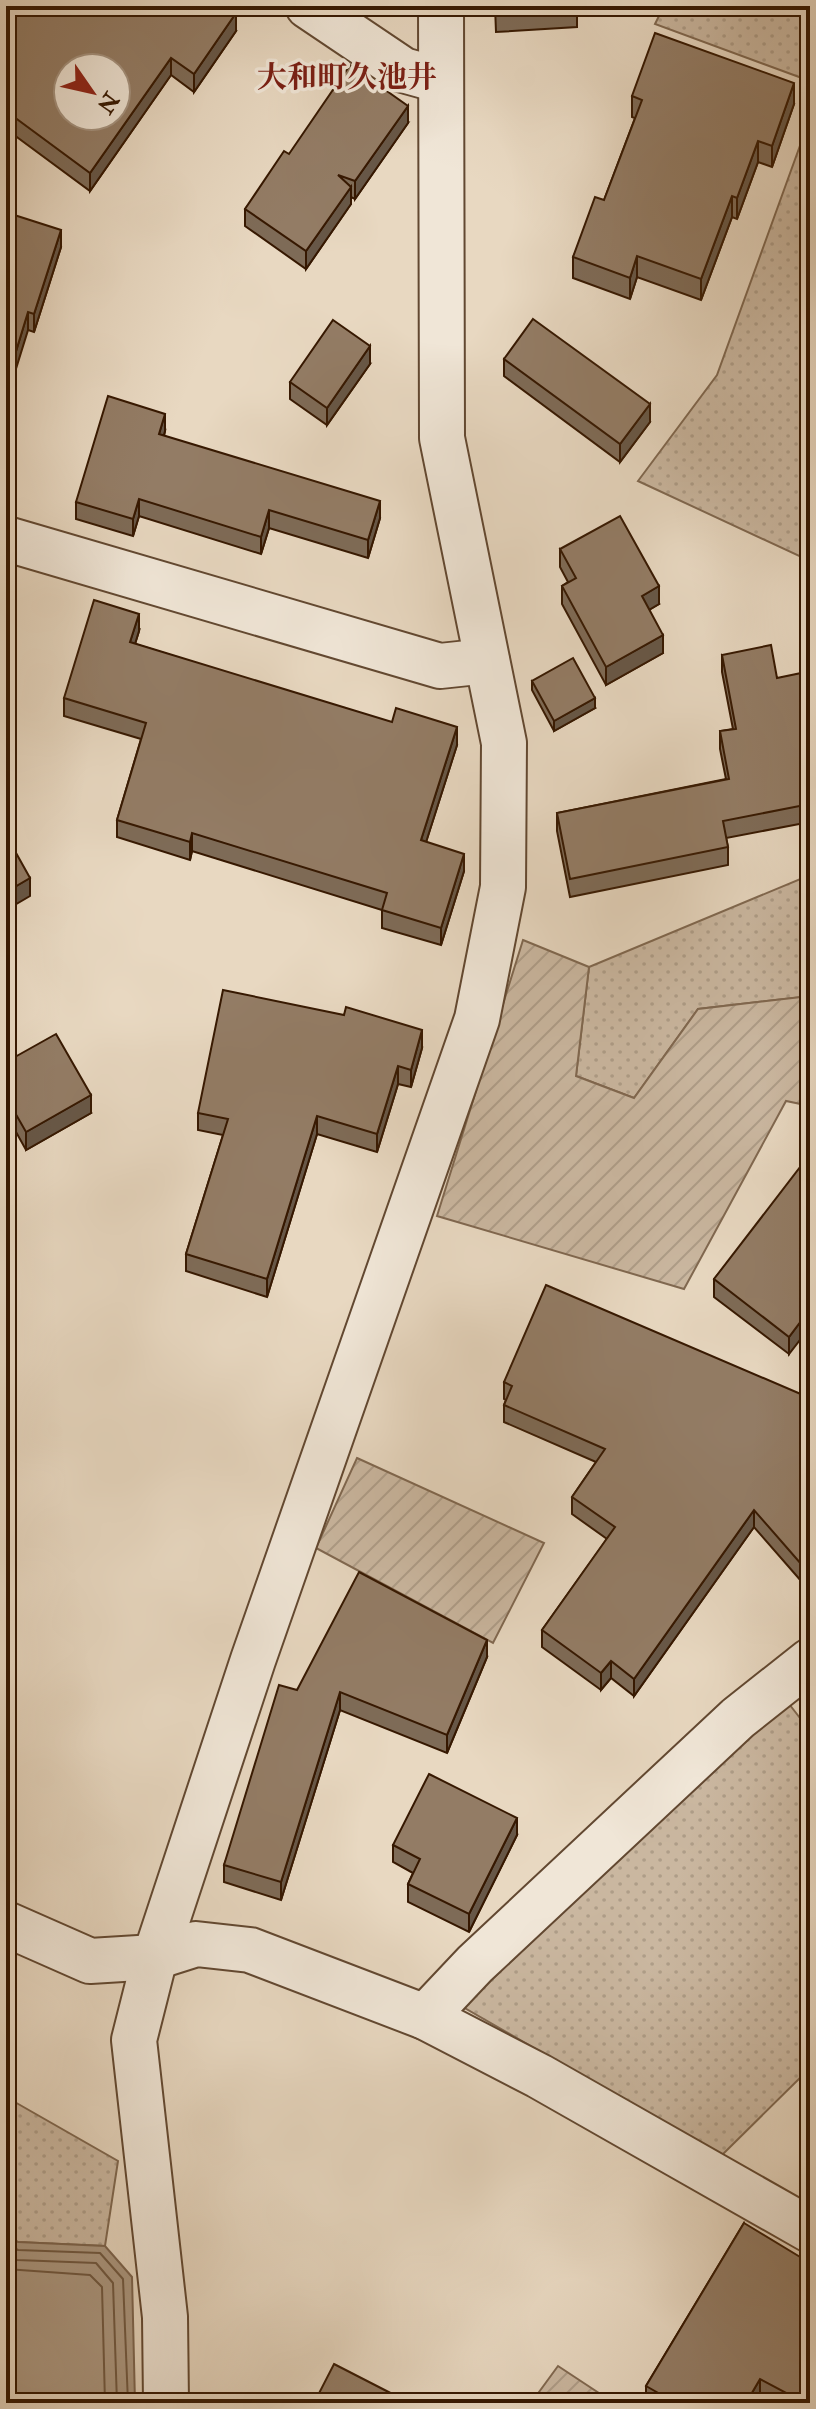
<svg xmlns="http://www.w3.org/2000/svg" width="816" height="2409" viewBox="0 0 816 2409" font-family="'IM FELL Double Pica','Noto Serif JP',serif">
<defs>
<pattern id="grass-dots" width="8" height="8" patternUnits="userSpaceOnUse" patternTransform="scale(2)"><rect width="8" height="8" fill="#cab7a0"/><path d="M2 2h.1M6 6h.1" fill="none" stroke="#ae9d88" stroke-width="1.8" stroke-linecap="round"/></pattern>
<pattern id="garden-furrows" width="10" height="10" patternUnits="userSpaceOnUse" patternTransform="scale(2)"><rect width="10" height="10" fill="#cab7a0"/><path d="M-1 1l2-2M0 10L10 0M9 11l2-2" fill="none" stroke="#ae9d88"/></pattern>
</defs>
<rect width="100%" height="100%" fill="#e8d8c1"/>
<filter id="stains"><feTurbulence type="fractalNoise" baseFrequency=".0025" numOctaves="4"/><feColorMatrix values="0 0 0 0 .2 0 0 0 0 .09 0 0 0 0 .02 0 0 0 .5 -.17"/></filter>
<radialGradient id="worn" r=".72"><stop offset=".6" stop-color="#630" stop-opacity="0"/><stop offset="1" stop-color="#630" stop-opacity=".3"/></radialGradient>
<!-- grass -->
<g fill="url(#grass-dots)" stroke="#806850" stroke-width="2">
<polygon points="664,6 810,6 810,81 655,24"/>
<polygon points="810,118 810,561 638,481 717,375"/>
<polygon points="810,875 810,996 698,1009 634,1098 576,1076 589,967"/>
<polygon points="786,1700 810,1731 810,2068 721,2156 463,2007"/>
<polygon points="6,2097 118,2161 105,2246 18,2242 6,2235"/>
</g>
<!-- garden -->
<g fill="url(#garden-furrows)" stroke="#806850" stroke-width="2">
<polygon points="523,940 589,967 576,1076 634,1098 698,1009 810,996 810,1106 786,1101 684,1289 437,1216"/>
<polygon points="357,1458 544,1543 493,1643 316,1548"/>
<polygon points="558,2366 614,2403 531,2403"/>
</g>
<!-- water -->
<polygon fill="#ab9780" stroke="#7c644d" stroke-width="2" points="6,2235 18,2242 105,2246 132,2277 135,2403 6,2403"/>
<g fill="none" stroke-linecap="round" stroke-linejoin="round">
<!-- shore -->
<g stroke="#705840" stroke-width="2">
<polyline points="6,2244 18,2250 100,2253 123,2279 128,2403"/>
<polyline points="6,2256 17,2260 96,2263 113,2283 117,2403"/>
<polyline points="6,2269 90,2275 102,2287 105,2403"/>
</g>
<defs>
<g id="minor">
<polyline points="308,6 403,70 439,80"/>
<polyline points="7,539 440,666 487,661"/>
<polyline points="155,1957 196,1944 250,1950 425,2017 539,2076 810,2230"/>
<polyline points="425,2017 475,1964 738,1718 810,1661"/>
<polyline points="166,2403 165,2317 134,2040 155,1957 253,1660 477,1019 503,887 504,743 442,438 441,6"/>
</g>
<polyline id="tertiary" points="6,1924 90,1961 155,1957"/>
</defs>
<!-- minor casing -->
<use href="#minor" stroke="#624831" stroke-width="48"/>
<!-- tertiary casing -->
<use href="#tertiary" stroke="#624831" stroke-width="48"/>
<!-- minor -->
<use href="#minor" stroke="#f0e6d7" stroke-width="44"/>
<!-- tertiary -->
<use href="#tertiary" stroke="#f0e6d7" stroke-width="44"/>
</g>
<!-- wall -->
<g fill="#7e6b57" stroke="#361801" stroke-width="2">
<polygon points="495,6 577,6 577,27 496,32"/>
<polygon points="6,9 236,31 194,92 171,75 90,191 6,129"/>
<polygon points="632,96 794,104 772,167 758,162 737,219 732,217 701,300 637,277 630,299 573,278 573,257 604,200 635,118 632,117"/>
<polygon points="408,123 355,199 351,197 351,204 306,269 245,226 245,209 289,154"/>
<polygon points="6,218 61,247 34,332 28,330"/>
<polygon points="504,359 650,422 620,462 504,376"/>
<polygon points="370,364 327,425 290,399 290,382"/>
<polygon points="165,431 164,436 380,518 368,558 269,528 261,554 139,516 133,536 76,519 76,502"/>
<polygon points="560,549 659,604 649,610 663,653 606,685 562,604 562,586 568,582 560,567"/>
<polygon points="139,631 135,644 457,745 426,842 464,871 441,945 382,928 382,910 192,851 190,860 117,837 117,820 141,739 64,716 64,698"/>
<polygon points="722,655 810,692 810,822 726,838 728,847 728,865 570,897 557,831 557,813 726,779 720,749 720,731 733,729 722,672"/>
<polygon points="532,681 595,708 554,731 532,690"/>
<polygon points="422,1048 411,1087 398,1084 377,1152 317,1134 267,1297 186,1271 186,1254 223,1135 198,1130 198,1113"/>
<polygon points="6,1062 91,1113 26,1150 6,1114"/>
<polygon points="810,1167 789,1354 714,1297 714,1279"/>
<polygon points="504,1382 810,1398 810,1575 802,1582 754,1527 634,1696 611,1678 601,1690 542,1647 542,1630 607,1539 572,1514 572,1497 596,1462 504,1422 504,1405 506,1400 504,1399"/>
<polygon points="487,1657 447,1753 340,1710 281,1900 224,1882 224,1865 297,1690"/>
<polygon points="517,1835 469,1932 408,1902 408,1884 413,1873 393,1862 393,1845"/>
<polygon points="810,2150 810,2177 806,2175 806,2157"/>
<polygon points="744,2223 810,2403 772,2403 760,2397 756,2403 646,2403 646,2386"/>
</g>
<!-- shaded-wall -->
<g fill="#675747" stroke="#361801" stroke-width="2">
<polygon points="236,13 236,31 194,92 194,74"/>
<polygon points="171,58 171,75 90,191 90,173"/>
<polygon points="794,83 794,104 772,167 772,146"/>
<polygon points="408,106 408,123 355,199 355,181"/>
<polygon points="758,141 758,162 737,219 737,198"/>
<polygon points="351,187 351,204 306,269 306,251"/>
<polygon points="732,196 732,217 701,300 701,279"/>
<polygon points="61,230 61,247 34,332 34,314"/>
<polygon points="637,256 637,277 630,299 630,278"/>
<polygon points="28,312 28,330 6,401 6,384"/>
<polygon points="370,346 370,364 327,425 327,408"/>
<polygon points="650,404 650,422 620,462 620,444"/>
<polygon points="165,414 165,431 159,452 159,434"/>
<polygon points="139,499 139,516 133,536 133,519"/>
<polygon points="380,501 380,518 368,558 368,540"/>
<polygon points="269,510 269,528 261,554 261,537"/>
<polygon points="659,586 659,604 642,614 642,596"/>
<polygon points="139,614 139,631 130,660 130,642"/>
<polygon points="663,635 663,653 606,685 606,667"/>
<polygon points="595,698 595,708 554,731 554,721"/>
<polygon points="457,727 457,745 421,858 421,840"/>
<polygon points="192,833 192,851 190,860 190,842"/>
<polygon points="464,854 464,871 441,945 441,928"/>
<polygon points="30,878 30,896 6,910 6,892"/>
<polygon points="422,1030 422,1048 411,1087 411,1070"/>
<polygon points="398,1066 398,1084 377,1152 377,1134"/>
<polygon points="91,1095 91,1113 26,1150 26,1132"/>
<polygon points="317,1116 317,1134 267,1297 267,1279"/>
<polygon points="810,1309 810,1327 789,1354 789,1337"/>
<polygon points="754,1510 754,1527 634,1696 634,1679"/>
<polygon points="810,1558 810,1575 802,1582 802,1565"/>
<polygon points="487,1640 487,1657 447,1753 447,1735"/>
<polygon points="611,1661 611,1678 601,1690 601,1673"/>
<polygon points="340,1692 340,1710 281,1900 281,1882"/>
<polygon points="517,1818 517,1835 469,1932 469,1914"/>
<polygon points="760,2379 760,2397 756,2403 746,2403"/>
</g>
<!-- building -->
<g fill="#937c65" stroke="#361801" stroke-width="2" fill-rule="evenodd">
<path d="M8 6H226L236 13 194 74 171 58 90 173 6 111V9ZM68 68H116V116H68Z"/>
<polygon points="496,6 577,6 577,10 496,15"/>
<polygon points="655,33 794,83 772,146 758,141 737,198 732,196 701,279 637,256 630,278 573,257 595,197 604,200 642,100 632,96"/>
<polygon points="350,65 408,106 355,181 338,175 351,187 306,251 245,209 284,151 289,154"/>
<polygon points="8,213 61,230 34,314 28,312 6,384 6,218"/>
<polygon points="533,319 650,404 620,444 504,359"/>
<polygon points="333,320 370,346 327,408 290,382"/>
<polygon points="108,396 165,414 159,434 380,501 368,540 269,510 261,537 139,499 133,519 76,502"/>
<polygon points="620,516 659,586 642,596 663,635 606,667 562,586 576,578 560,549"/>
<polygon points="94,600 139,614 130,642 392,722 396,708 457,727 421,840 464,854 441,928 382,910 387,893 192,833 190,842 117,820 146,723 64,698"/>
<polygon points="771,645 777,678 806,672 810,692 810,804 723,821 728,847 570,879 557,813 729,779 720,731 736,729 722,655"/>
<polygon points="573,658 595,698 554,721 532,681"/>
<polygon points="6,835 30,878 6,892"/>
<polygon points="223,990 344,1015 346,1007 422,1030 411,1070 398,1066 377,1134 317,1116 267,1279 186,1254 228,1119 198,1113"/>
<polygon points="56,1034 91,1095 26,1132 6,1097 6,1062"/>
<polygon points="804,1162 810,1167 810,1309 789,1337 714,1279"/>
<polygon points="546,1285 810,1398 810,1558 802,1565 754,1510 634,1679 611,1661 601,1673 542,1630 615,1527 572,1497 605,1449 504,1405 512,1386 504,1382"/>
<polygon points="359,1572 487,1640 447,1735 340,1692 281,1882 224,1865 279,1685 297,1690"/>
<polygon points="429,1774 517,1818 469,1914 408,1884 420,1859 393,1845"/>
<polygon points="744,2223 810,2263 810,2308 808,2310 810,2311 810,2403 805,2403 760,2379 746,2403 676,2403 646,2386"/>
<polygon points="334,2364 410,2403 314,2403"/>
</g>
<g text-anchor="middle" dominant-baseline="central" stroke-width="7" stroke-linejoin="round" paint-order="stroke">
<!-- quarter labels -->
<g font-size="30" font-weight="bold" fill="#7a1f14" stroke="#f0e6d7">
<text x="347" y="77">大和町久池井</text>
</g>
</g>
<!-- margin -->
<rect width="816" height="2409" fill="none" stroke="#e8d8c1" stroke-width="32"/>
<rect x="8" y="8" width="800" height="2393" fill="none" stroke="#361801" stroke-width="4"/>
<rect x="16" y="16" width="784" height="2377" fill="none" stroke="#361801" stroke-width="2"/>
<!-- north arrow -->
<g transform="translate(92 92) rotate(124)"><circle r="38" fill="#f0e6d7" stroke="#a69481" stroke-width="2"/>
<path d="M0-6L14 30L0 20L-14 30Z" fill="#8f2418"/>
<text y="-12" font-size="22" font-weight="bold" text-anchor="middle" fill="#361801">N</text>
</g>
<rect width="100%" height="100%" filter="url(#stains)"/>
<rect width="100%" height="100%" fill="url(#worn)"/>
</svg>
